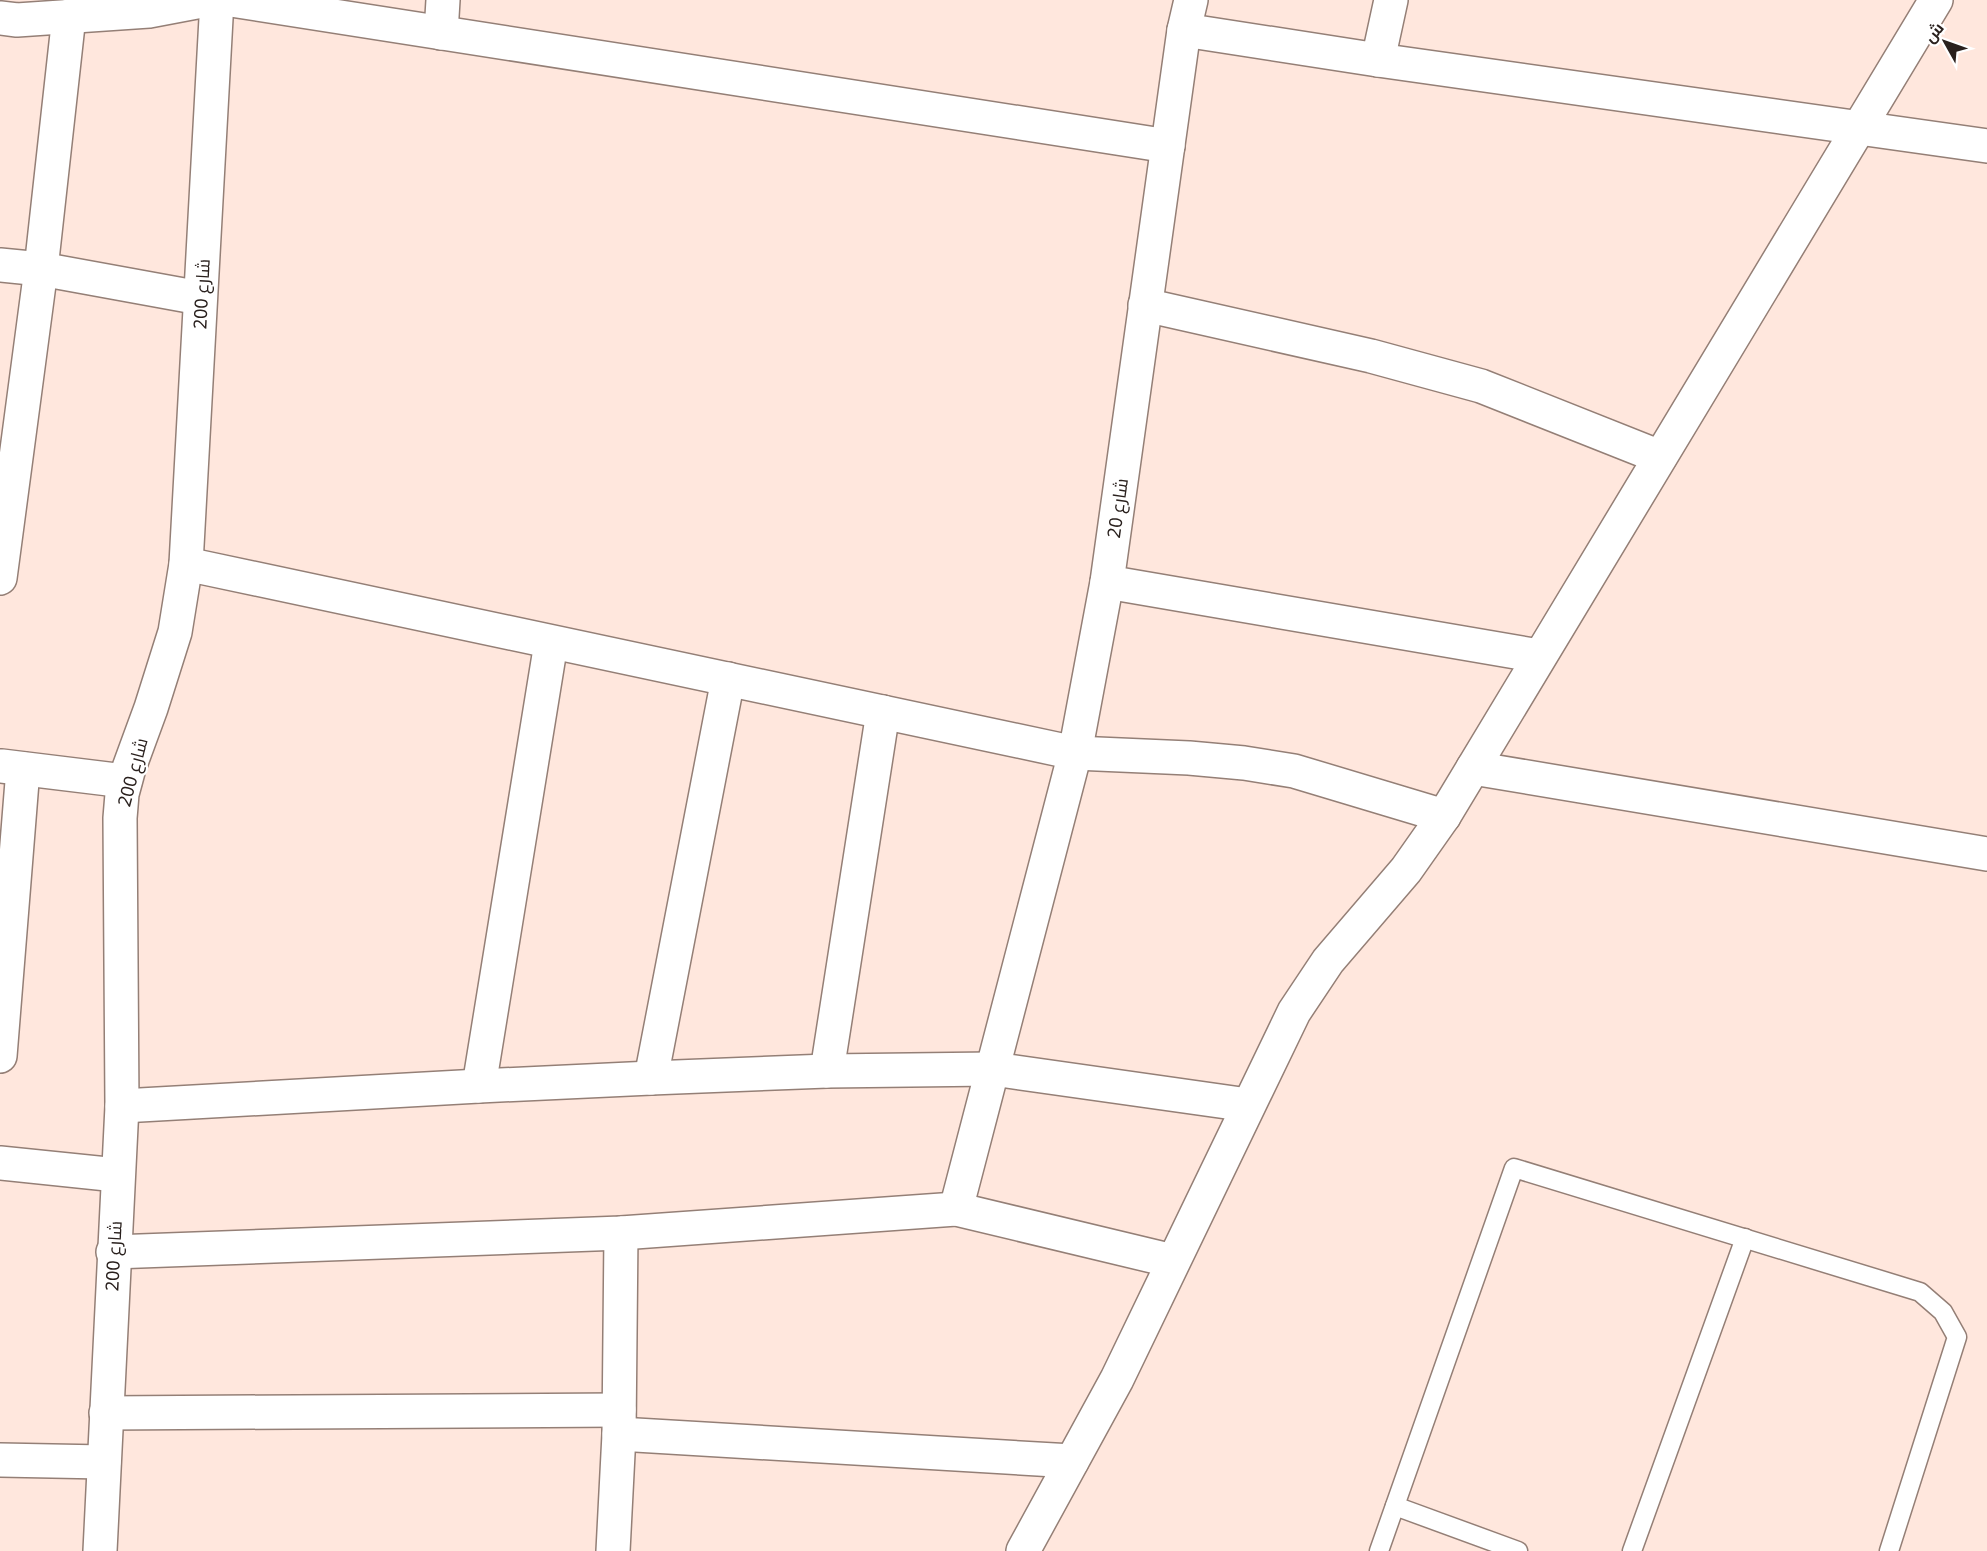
<svg xmlns="http://www.w3.org/2000/svg" width="1987" height="1551" viewBox="0 0 1987 1551" font-family="'Noto Sans',Cairo,sans-serif">
<rect width="100%" height="100%" fill="#ffe7dd"/>
<g fill="none" stroke-linecap="round" stroke-linejoin="round">
<defs>
<g id="lane">
<polyline points="1395,1506 1518,1551"/>
<polyline points="1379,1551 1514,1168 1920,1292 1943,1312 1957,1337 1889,1551"/>
<polyline points="1632,1551 1745,1238"/>
</g>
<g id="street">
<polyline points="231,0 1168,146"/>
<polyline points="1191,0 1184,30 1107,582 1539,656"/>
<polyline points="0,18 17,20 149,11 207,0"/>
<polyline points="1184,30 1378,60 1987,146"/>
<polyline points="441,33 443,0"/>
<polyline points="1378,60 1391,0"/>
<polyline points="0,265 41,269 200,298"/>
<polyline points="1145,305 1371,356 1481,386 1660,457"/>
<polyline points="186,564 1075,753 1189,758 1244,763 1294,771 1444,816"/>
<polyline points="0,578 41,269 69,16"/>
<polyline points="2,766 125,781"/>
<polyline points="1473,768 1987,854"/>
<polyline points="0,1056 23,769"/>
<polyline points="827,1071 883,712"/>
<polyline points="651,1078 728,679"/>
<polyline points="479,1086 551,643"/>
<polyline points="122,1106 479,1086 651,1078 827,1071 993,1069 1248,1105"/>
<polyline points="0,1163 117,1175"/>
<polyline points="956,1209 1075,753 1107,582"/>
<polyline points="113,1252 621,1233 956,1209 1173,1261"/>
<polyline points="106,1413 619,1410"/>
<polyline points="619,1434 1072,1461"/>
<polyline points="0,1460 104,1462"/>
<polyline points="100,1551 122,1106 120,818 122,794 129,768 151,708 175,632 186,564 217,0"/>
<polyline points="613,1551 619,1434 621,1233"/>
<polyline points="1023,1551 1117,1379 1294,1012 1328,961 1406,870 1444,816 1936,0"/>
</g>
</defs>
<!-- lane casing -->
<use href="#lane" stroke="#947f76" stroke-width="21"/>
<!-- street casing -->
<use href="#street" stroke="#947f76" stroke-width="36"/>
<!-- lane -->
<use href="#lane" stroke="#fff" stroke-width="18"/>
<!-- street -->
<use href="#street" stroke="#fff" stroke-width="33"/>
</g>
<g text-anchor="middle" dominant-baseline="central" stroke-width="4.5" stroke-linejoin="round" paint-order="stroke">
<!-- street labels -->
<g font-size="18" fill="#29201d" stroke="#fff">
<text transform="translate(201 294) rotate(-87)">شارع 200</text>
<text transform="translate(1117 508) rotate(-82)">شارع 20</text>
<text transform="translate(132 772) rotate(-75)">شارع 200</text>
<text transform="translate(113 1256) rotate(-87)">شارع 200</text>
</g>
</g>
<!-- north arrow -->
<g transform="translate(1945 42) rotate(310)" stroke="#ffffff" stroke-width="4.5" paint-order="stroke">
<path d="M0-4.5L10 22L0 15L-10 22Z" fill="#29201d"/>
<text y="-9" font-size="16" font-weight="bold" text-anchor="middle" fill="#29201d">ش</text>
</g>
</svg>
